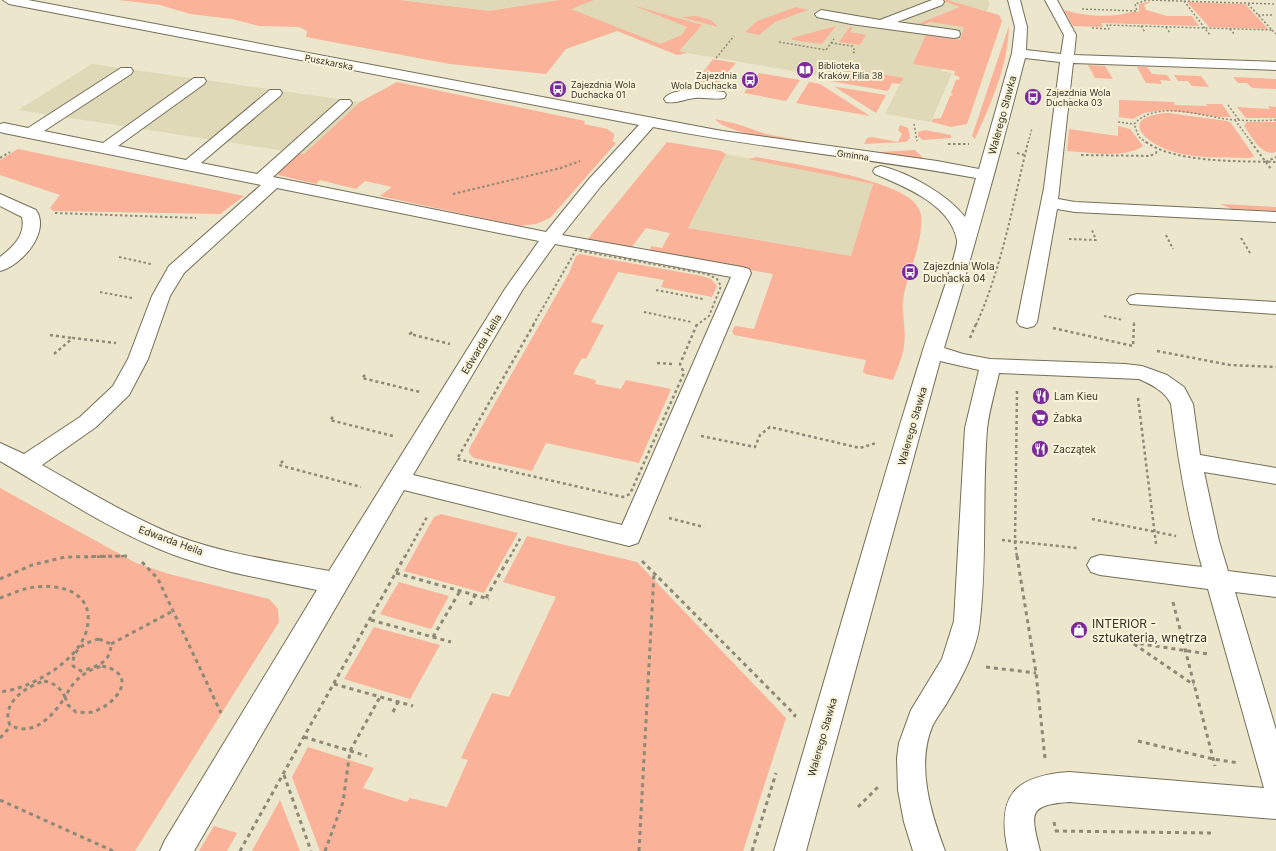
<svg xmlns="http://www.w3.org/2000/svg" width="1276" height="851" viewBox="0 0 1276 851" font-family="Inter,sans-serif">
<rect width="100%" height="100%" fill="#ebe6cc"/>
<!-- built -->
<g fill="#e0d9b8">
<polygon points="371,0 988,0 990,4 971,44 953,42 941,71 952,73 931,122 885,114 903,78 847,68 840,79 687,53 677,55 551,4 495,13"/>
<polygon points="92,64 360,102 304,154 18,110"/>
<polygon points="726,154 873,184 851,256 688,228"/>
</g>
<!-- green -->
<g fill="#fab299">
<polygon points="119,0 398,0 489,11 560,0 594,0 571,9 660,44 682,35 687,27 632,5 702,25 679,51 687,53 677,55 617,31 566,49 546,74 450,64 306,37 307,31 299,27 259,26 232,19 190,14 160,5"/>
<polygon points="941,0 947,0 999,15 1002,21 967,124 951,127 932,122 933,119 941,118 950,96 953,95 951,93 956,80 960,79 958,76 954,75 955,71 913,64 926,35 960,40 964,27 930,22 921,26 915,25 960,7"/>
<path d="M1152 1 1144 5 1146 10 1167 16H1192L1199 26 1101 23 1103 27 1073 26 1064 10C1080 15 1101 17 1118 15 1126 14 1131 11 1139 12V4Z"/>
<polygon points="1187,2 1245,4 1268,29 1209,27"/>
<polygon points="796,7 808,10 775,22 759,35 745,32 757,21"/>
<polygon points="696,16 711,20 718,27 681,17"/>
<polygon points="836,26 822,44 792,40 792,38"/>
<path d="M1009 26C1008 66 991 103 975 139L972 136Z"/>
<polygon points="850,27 853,27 850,32 866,35 860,45 839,42"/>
<polygon points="713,59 736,63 713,88 694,84"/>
<polygon points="1088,65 1105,66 1113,79 1095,78"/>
<polygon points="1137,67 1147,67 1152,74 1167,75 1171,81 1160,80 1162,84 1146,83"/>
<polygon points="847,68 904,78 900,84 892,83 888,91 818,79 820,76 840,79"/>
<polygon points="759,73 800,80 786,101 744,93"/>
<polygon points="1174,75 1201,76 1209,87 1192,86 1188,81 1178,81"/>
<polygon points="1233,77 1276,79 1276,89 1252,88 1247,83 1238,83"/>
<polygon points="397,82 585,121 584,124 607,129 614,134 614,138 612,141 616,143 550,218 536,224 519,226 380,196 392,187 365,181 356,189 320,180 316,184 278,175 276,173 296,153 304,154 360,102"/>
<polygon points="809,82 820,84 870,116 796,103"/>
<polygon points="835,87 837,87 886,95 876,113"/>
<polygon points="1119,100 1174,102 1175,105 1207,106 1206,104 1222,104 1231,117 1219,117 1164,110 1144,113 1133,119 1119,117"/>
<polygon points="1268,106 1276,107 1276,118 1246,118 1237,107 1270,109"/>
<path d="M1168 113 1227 121 1231 123 1254 156 1250 158C1225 157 1198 159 1174 152 1143 143 1118 116 1168 113Z"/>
<path d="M715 119 737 124 766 134 860 152C832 148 730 138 715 119Z"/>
<path d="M1247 122H1276V152C1261 157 1252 136 1244 126Z"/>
<polygon points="900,125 908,128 910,138 906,142 864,144 867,138 872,137 898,142 902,134 898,130"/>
<path d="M1118 126 1130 129 1143 146C1126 159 1087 152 1067 151L1069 129 1118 136Z"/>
<polygon points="925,130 951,135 951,138 923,140 918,136 918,132"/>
<path d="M667 142 721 151 726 154 688 228 851 256 873 184 748 159 757 157C789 164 910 179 920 211 926 234 909 271 904 294 900 311 907 328 904 345 903 357 897 369 893 380L865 374 863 371 866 360 734 335 732 331 735 326 754 329 773 274 650 252 651 246 662 248 670 233 646 228 631 248 587 240Z"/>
<polygon points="18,149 244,196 220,214 53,211 50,208 60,195 0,175 0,160"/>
<polygon points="915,150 924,159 865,153"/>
<polygon points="1220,204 1276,207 1276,211 1232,209"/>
<polygon points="580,254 702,276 711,279 717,286 712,297 661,287 664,280 618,272 591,322 604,325 586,359 582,358 573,374 596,380 595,384 621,389 626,380 671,389 639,463 546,443 532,471 474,458 469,453 469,449 569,273 576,256"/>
<polygon points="0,488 136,563 169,574 269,599 278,609 279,622 135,851 0,851"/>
<polygon points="441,514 518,533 484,593 404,571 434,517"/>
<polygon points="527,536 637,562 786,718 743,851 320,851 292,777 308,747 374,768 363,788 407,802 410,798 447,807 468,760 461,758 492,693 509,697 556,597 503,582"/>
<polygon points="399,582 449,596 431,629 380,614"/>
<polygon points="374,627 440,645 410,699 344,679"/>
<polygon points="280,800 300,851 252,851"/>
<polygon points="214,826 237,833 227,851 199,851"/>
</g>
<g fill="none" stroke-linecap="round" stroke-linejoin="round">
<defs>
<g id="minor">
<path d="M3 0H28L722 131 937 161 979 169 1012 53 1015 27 1008 0H1020L1027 27 1026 50 1061 54 1064 35 1045 0H1057L1076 35 1074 55 1276 62V70L1073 63 1058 199 1075 202 1276 212V222L1075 212 1057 209 1037 322 1034 326 1027 328 1020 326 1017 322 1044 188 1060 62 1025 58C1000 155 973 252 944 348L963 354 990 359 1125 364 1142 366 1167 375 1184 387 1193 404 1200 455 1276 468V484L1204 472 1219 541 1228 571 1276 577V597L1235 592 1276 730V819L1069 802C1027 805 1031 814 1040 851H1008C996 796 1014 776 1069 772L1264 788 1208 589 1100 575 1091 572 1087 565 1091 558 1100 555 1202 567C1187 514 1178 459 1171 404 1165 391 1152 385 1139 379L999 373C995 391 989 411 987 429 982 493 987 557 980 620 978 648 962 677 948 701 943 710 936 718 932 727 916 766 931 814 945 851H913L904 822 898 790 897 758 899 743 911 710 942 659 954 621 965 428 979 370 940 361 806 851H774C824 684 871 517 923 350 928 334 959 250 957 240 950 204 905 187 875 174L873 171 875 168 881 166C909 173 947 194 965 217L976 178C869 158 760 148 653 127L601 186 562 235 742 267 749 269 751 273 638 543 629 546 404 490 194 851H160L165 840 317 590C264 579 209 570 159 549 103 526 52 491 0 461V443L24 454 80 417 113 386 128 359 152 296 169 266 261 185 4 133 0 132V124L4 123 28 128 121 68H131L133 71 131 74 44 131 103 143 194 78H204L206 81 204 84 118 146 186 160 270 90H280L282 93 280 96 201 163 257 174 340 100H350L352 103 350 106 273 177 546 232 589 179 639 125 9 4ZM277 188 539 241 505 289 329 571C278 561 225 554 177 536 130 517 86 490 42 465L96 427 129 395 148 359 170 296 184 273ZM555 244 731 277 622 525 413 475 523 289Z"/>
<polygon points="932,0 943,0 944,2 942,5 897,22 954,30 959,31 960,34 959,37 954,38 851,24 817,17 815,14 821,10 880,20"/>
<path d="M695 89 724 92 726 95 724 98C715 100 704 97 695 98 685 99 675 104 666 102L664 99C669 91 686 90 695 89Z"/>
<path d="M0 194 36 210C51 232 21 266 0 271V257C13 247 26 235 22 217L0 206Z"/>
<polygon points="1137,294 1276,302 1276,314 1130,304 1127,300 1130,296"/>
</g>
</defs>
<!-- minor casing -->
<use href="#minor" stroke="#746f58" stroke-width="2"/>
<!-- path-far3 -->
<g stroke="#8d8977" stroke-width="1.5" stroke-dasharray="2 2" stroke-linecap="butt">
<polyline points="1184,1 1210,35"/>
<polyline points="1082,9 1137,11 1135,4 1147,0 1276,4"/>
<polyline points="1258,15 1272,15"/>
<polyline points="1141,26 1145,32"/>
<polyline points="1166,27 1170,33"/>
<polyline points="1092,28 1109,29 1107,25 1272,30 1247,3"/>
<polyline points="1230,29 1235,35"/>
<polyline points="1272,30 1276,34"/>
<polyline points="779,42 826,50 834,39"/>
<polyline points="831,43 852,46 854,49 853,52 855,53"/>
<polyline points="716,58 734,36"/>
<polyline points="1228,105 1239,120"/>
<polyline points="1235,120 1252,143"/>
<polyline points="1118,122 1134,124"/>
<polyline points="914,124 917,141"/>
<polyline points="1028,143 1032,128"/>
<path d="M1147 143 1139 137 1134 124C1157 100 1197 115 1226 119 1243 121 1259 121 1276 120"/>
</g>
<!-- path-far2 -->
<g stroke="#8d8977" stroke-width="2" stroke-dasharray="2.5 2.5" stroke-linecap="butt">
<path d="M1146 142C1175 163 1241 161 1276 162"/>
<polyline points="1251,142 1271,169"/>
<polyline points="948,144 969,144"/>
<polyline points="1017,153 1025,155"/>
<polyline points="1081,155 1150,156 1156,153 1157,149"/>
<polyline points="0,158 10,152"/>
<polyline points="1266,162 1276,157"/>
<polyline points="453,194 561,168 580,161"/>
<polyline points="55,213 196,218"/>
<polyline points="1166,235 1173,249"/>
<polyline points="1241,238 1250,253"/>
<polyline points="1069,239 1096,240 1092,230"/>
<polyline points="119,257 151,264"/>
<polyline points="656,290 703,299"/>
<polyline points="100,292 132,298"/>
<polyline points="644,312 691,322"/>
<polyline points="1104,316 1123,320"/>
<polyline points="533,325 576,250 707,274 717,279 721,286 709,316 697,325"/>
<path d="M976 325C1002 267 1013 204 1028 142"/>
<polyline points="1134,325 1134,322"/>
</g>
<!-- path-far1 -->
<g stroke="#8d8977" stroke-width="2.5" stroke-dasharray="3 3" stroke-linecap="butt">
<polyline points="534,324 457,459 623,497 630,494 684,373 680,364 697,324"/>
<polyline points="1053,328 1133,346 1134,324"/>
<polyline points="412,332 410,334 450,344"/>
<polyline points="50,335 72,338"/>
<polyline points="970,338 976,324"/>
<polyline points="1157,351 1230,365 1276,367"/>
<polyline points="54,354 73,338 116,343"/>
<polyline points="657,363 673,364"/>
<polyline points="365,375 362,378 420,392"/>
<polyline points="1017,391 1015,542 1017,557"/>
<polyline points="1138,398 1156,544"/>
<polyline points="333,417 330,420 393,436"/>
<polyline points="701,436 755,447 760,435 770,427 860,448 876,443"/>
<polyline points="283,461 279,465 361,487"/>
<polyline points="669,518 704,527"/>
<polyline points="1092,519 1176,536"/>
<polyline points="1002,540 1077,548"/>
<polyline points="85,557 127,556"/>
<polyline points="405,557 428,515"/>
<polyline points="510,557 521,537"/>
</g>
<!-- path -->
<g stroke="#8d8977" stroke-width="3" stroke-dasharray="4 4" stroke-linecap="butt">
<polyline points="1017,556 1036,673 1045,758"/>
<polyline points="642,561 795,715 794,717"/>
<polyline points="142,562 158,579 221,713"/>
<polyline points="396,573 489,599"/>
<polyline points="0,579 32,565 65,557 127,556"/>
<path d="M0 598C9 595 19 590 29 588 59 582 98 592 86 632 77 662 30 689 0 692"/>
<polyline points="486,598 510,556"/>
<polyline points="1173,602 1215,766"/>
<polyline points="470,605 475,595"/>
<polyline points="371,620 451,642"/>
<polyline points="433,637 460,591"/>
<path d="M99 639 111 644C111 662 97 667 81 671L73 666C72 649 84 643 99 639Z"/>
<polyline points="1116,640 1208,654"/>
<polyline points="111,644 173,611"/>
<polyline points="1134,644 1194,685"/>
<path d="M102 666C141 674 115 706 92 712 87 713 81 712 76 712L68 705 65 697C73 681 84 671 102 666Z"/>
<polyline points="986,667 1036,673"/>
<path d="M44 681C54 683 60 687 65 697 53 716 33 738 10 725 0 703 27 686 44 681Z"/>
<polyline points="334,684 413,706"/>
<polyline points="393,712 398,702"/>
<polyline points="304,737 367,756"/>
<polyline points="0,738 11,726"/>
<polyline points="1138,741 1213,759 1239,763"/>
<polyline points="284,775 311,851"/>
<polyline points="0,800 113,851"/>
<polyline points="858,807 880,785"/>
<polyline points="1054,822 1056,831"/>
<polyline points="1055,831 1212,833"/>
<polyline points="240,851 405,556"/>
<polyline points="325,851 343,802 350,751 380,697"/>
<polyline points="639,851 654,573"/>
<polyline points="752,851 776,773"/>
</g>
<!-- minor -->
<use href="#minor" fill="#fff" fill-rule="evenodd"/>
</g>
<!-- icons -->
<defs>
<symbol id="library-disc" viewBox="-11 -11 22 22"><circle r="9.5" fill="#7c2a9a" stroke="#f8f3d9"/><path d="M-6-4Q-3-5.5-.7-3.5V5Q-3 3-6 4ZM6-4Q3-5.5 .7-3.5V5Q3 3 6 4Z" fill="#fff"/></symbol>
<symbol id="bus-disc" viewBox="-11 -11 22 22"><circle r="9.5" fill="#7c2a9a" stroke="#f8f3d9"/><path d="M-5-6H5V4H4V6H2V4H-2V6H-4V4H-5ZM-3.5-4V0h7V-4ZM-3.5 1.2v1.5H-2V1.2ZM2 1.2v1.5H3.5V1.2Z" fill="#fff"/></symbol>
<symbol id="restaurant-disc" viewBox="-11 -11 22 22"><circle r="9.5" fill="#7c2a9a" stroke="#f8f3d9"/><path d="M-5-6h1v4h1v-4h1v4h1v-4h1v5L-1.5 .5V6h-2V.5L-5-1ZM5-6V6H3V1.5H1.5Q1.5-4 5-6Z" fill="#fff"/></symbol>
<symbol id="supermarket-disc" viewBox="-11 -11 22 22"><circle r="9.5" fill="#7c2a9a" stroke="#f8f3d9"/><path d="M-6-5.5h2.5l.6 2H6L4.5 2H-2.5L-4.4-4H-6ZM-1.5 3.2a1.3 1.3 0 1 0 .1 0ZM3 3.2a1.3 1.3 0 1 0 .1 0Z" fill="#fff"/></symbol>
<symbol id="shop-disc" viewBox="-11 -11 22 22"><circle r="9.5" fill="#7c2a9a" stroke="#f8f3d9"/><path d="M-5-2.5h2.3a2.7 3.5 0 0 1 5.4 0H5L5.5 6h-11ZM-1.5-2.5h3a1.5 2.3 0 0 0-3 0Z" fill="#fff"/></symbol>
</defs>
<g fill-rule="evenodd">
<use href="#library-disc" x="795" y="60" width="20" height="20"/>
<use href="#bus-disc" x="740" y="70" width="20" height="20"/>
<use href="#bus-disc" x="548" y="79" width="20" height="20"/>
<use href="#bus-disc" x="1023" y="87" width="20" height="20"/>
<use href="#bus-disc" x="900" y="262" width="20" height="20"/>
<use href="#restaurant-disc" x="1031" y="386" width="20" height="20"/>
<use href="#supermarket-disc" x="1030" y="408" width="20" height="20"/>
<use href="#restaurant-disc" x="1030" y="439" width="20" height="20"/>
<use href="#shop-disc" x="1069" y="620" width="20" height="20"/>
</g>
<g text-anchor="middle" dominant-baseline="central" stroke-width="4" stroke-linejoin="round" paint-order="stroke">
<!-- far-street labels -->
<g font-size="9" fill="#38352b" stroke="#f8f3d9">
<text transform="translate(329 62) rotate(11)">Puszkarska</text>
<text transform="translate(853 155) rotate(8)">Gminna</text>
</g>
<!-- far-poi labels -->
<g font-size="9" fill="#38352b" stroke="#f8f3d9" text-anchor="start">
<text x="818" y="65">Biblioteka<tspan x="818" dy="10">Kraków Filia 38</tspan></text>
<text x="737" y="75" text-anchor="end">Zajezdnia<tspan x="737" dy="10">Wola Duchacka</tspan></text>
<text x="571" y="84">Zajezdnia Wola<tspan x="571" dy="10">Duchacka 01</tspan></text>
<text x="1046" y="92">Zajezdnia Wola<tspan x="1046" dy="10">Duchacka 03</tspan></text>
</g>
<!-- street labels -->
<g font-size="10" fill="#38352b" stroke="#f8f3d9">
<text transform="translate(1002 115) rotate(-75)">Walerego Sławka</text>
<text transform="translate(481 344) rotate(-59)">Edwarda Heila</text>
<text transform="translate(912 426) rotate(-74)">Walerego Sławka</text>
<text transform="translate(171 540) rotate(20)">Edwarda Heila</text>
<text transform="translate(822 737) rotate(-74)">Walerego Sławka</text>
</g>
<!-- poi labels -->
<g font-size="10" fill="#38352b" stroke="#f8f3d9" text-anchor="start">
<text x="923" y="266">Zajezdnia Wola<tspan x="923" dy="12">Duchacka 04</tspan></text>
<text x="1054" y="396">Lam Kieu</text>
<text x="1053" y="418">Żabka</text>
<text x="1053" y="449">Zaczątek</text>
</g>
<!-- near-poi labels -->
<g font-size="12" fill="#38352b" stroke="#f8f3d9" text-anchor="start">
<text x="1092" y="623">INTERIOR -<tspan x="1092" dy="14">sztukateria, wnętrza</tspan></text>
</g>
</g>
</svg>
